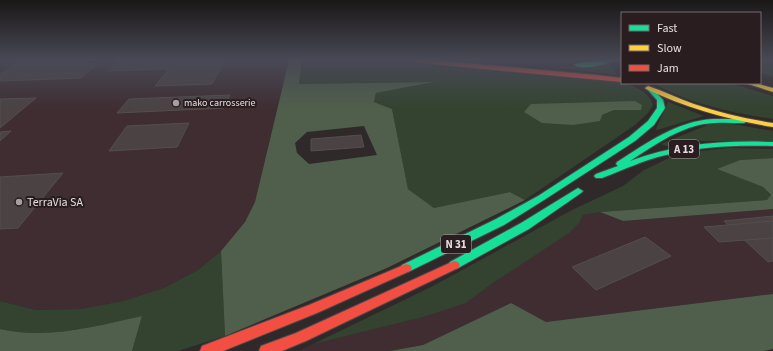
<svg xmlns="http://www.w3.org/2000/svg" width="773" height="351" viewBox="0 0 773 351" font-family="'Source Sans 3',sans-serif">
<rect width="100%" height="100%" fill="#30292a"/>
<!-- built -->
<g fill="#3f2d32">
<polygon points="2,60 289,60 255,202 245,222 221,251 198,270 164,288 123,301 80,309 36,310 0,301 0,61"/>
<polygon points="773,209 773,294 546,322 511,303 423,345 390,351 298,351 313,344 466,303 493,283 580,222 583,215 600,212 623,221"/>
</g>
<!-- green -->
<g fill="#334330" fill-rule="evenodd">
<path d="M302 60H405L436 66 625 83C636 87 650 93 653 105L648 113 635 125 525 200 510 192 434 208 408 189 392 109 374 102 376 93 431 83 299 84ZM531 104 641 110H614L602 115Z"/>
<polygon points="760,60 773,60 773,77 760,73"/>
<polygon points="609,64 617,75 545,66 584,67"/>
<path d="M653 83H730L773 96V119C732 113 689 104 653 83Z"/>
<polygon points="668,102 704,116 657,130 656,129"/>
<polygon points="727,123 773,131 773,141 700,141 666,146 661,144 710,124"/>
<polygon points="728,148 773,149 773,158 740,160 717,169 763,187 771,196 767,200 600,212 583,215 580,222 569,233 493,283 466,303 423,317 313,344 431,287 572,210 623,186 644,170 667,159 701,151"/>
<path d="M221 251 225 336 178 351H132L142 316C96 326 47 340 0 329V301L36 310 80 309 123 301 164 288 198 270Z"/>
</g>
<!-- forest -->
<g fill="#4f5f4b" fill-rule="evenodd">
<path d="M289 60H302L299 84 435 82 376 93 374 102 392 109 408 189 434 208 510 192 525 200 387 268 225 336 221 251 245 222 255 202ZM364 126 377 155 309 164 297 153 295 143 307 132Z"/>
<polygon points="635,101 642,105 641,110 614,110 602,115 600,121 573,125 542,123 524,112 531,104"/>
<polygon points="773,158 773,209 623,221 600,212 767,200 771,195 763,187 717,169 740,160"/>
<polygon points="773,294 773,349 764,351 390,351 423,345 511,303 546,322"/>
<path d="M142 316 132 351H0V329C47 340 96 326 142 316Z"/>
</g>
<!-- building -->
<g fill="#4b4244" stroke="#544e4f">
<polygon points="22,60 89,60 84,64 98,63 81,78 0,81 0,74"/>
<polygon points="143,60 225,60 212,84 155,86 169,69 108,71 118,61"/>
<polygon points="230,95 224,108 117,113 129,99"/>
<polygon points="36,98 0,128 0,99"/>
<polygon points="189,123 177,147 109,151 127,126"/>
<polygon points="11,131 0,141 0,132"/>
<polygon points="361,135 364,147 311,151 311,139"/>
<polygon points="63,173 18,228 0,229 0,177"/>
<polygon points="773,216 773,261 768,262 724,221"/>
<polygon points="773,221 773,238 719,242 704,227"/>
<polygon points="645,237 671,256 596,290 572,267"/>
</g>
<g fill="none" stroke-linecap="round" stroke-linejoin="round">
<defs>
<g id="fast">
<path d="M605 60H614C607 65 581 70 574 65 580 61 597 62 605 60Z"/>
<polygon points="650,87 652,88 663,100 665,108 654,125 635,141 544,200 504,225 410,271 406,272 402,271 400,268 402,265 496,219 538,196 629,137 648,121 657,108 657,100 647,89"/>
<path d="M713 119H744L748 121 744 123C731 123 717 122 704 124 676 129 652 147 630 161 676 144 724 140 773 142V146C737 145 701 146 666 155 644 160 623 170 602 178H596L594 176 596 174 618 166 616 164 617 162C647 143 677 121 713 119Z"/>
<polygon points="578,188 583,191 581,193 529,229 458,268 454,269 450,268 448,265 450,262 521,223"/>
</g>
<g id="slow">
<polygon points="745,83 755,83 773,88 773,92"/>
<path d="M648 86C664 91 679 99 694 104 720 113 746 119 773 123V127C729 120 687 108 646 89L645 88Z"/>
</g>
<g id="jam">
<polygon points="413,60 429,60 596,75 622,78 622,82 442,65 416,62"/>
<polygon points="454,261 458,262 460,265 458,268 306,341 282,351 259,351 261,346 296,333"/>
<polygon points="406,264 410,265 412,268 410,271 317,313 223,351 200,351 202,346 309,305"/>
</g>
</defs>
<!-- fast casing -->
<use href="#fast" stroke="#4c4748" stroke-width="2"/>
<!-- slow casing -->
<use href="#slow" stroke="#4c4748" stroke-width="2"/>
<!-- jam casing -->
<use href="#jam" stroke="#4c4748" stroke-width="2"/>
<!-- fast -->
<use href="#fast" fill="#16e098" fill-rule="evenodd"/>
<!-- slow -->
<use href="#slow" fill="#ffcf43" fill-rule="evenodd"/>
<!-- jam -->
<use href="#jam" fill="#f24e42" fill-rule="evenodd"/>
</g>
<!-- sky -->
<linearGradient id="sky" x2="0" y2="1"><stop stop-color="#1a1717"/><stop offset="0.55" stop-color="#484955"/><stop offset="1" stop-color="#484955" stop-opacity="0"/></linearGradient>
<rect width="773" height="109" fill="url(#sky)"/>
<!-- markers -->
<g fill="#a69ea0" stroke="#291d20" stroke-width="1.5">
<circle cx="176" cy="103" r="4"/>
<circle cx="19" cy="202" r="4"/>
</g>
<g text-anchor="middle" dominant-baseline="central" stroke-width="4" stroke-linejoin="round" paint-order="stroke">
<!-- far-poi labels -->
<g font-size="10" fill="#e5dddf" stroke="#291d20" text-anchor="start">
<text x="184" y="103">mako carrosserie</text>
</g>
<!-- shield labels -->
<g fill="#291d20" stroke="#ada3a6" stroke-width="1">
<rect x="669" y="140" width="30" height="18" rx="3"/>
<rect x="441" y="235" width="30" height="18" rx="3"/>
</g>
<g font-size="11" font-weight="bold" fill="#e5dddf">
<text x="684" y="149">A 13</text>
<text x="456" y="244">N 31</text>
</g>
<!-- poi labels -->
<g font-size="12" fill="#e5dddf" stroke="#291d20" text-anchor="start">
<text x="27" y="202">TerraVia SA</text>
</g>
</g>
<!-- legend -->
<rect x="621" y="12" width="140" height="72" fill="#291d20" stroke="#746a6c"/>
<rect x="629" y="25" width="20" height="6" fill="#16e098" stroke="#746a6c"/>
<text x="657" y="32" font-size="12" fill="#e5dddf">Fast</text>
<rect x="629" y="45" width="20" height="6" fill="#ffcf43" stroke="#746a6c"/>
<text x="657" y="52" font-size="12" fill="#e5dddf">Slow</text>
<rect x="629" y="65" width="20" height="6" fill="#f24e42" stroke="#746a6c"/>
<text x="657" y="72" font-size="12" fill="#e5dddf">Jam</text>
</svg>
